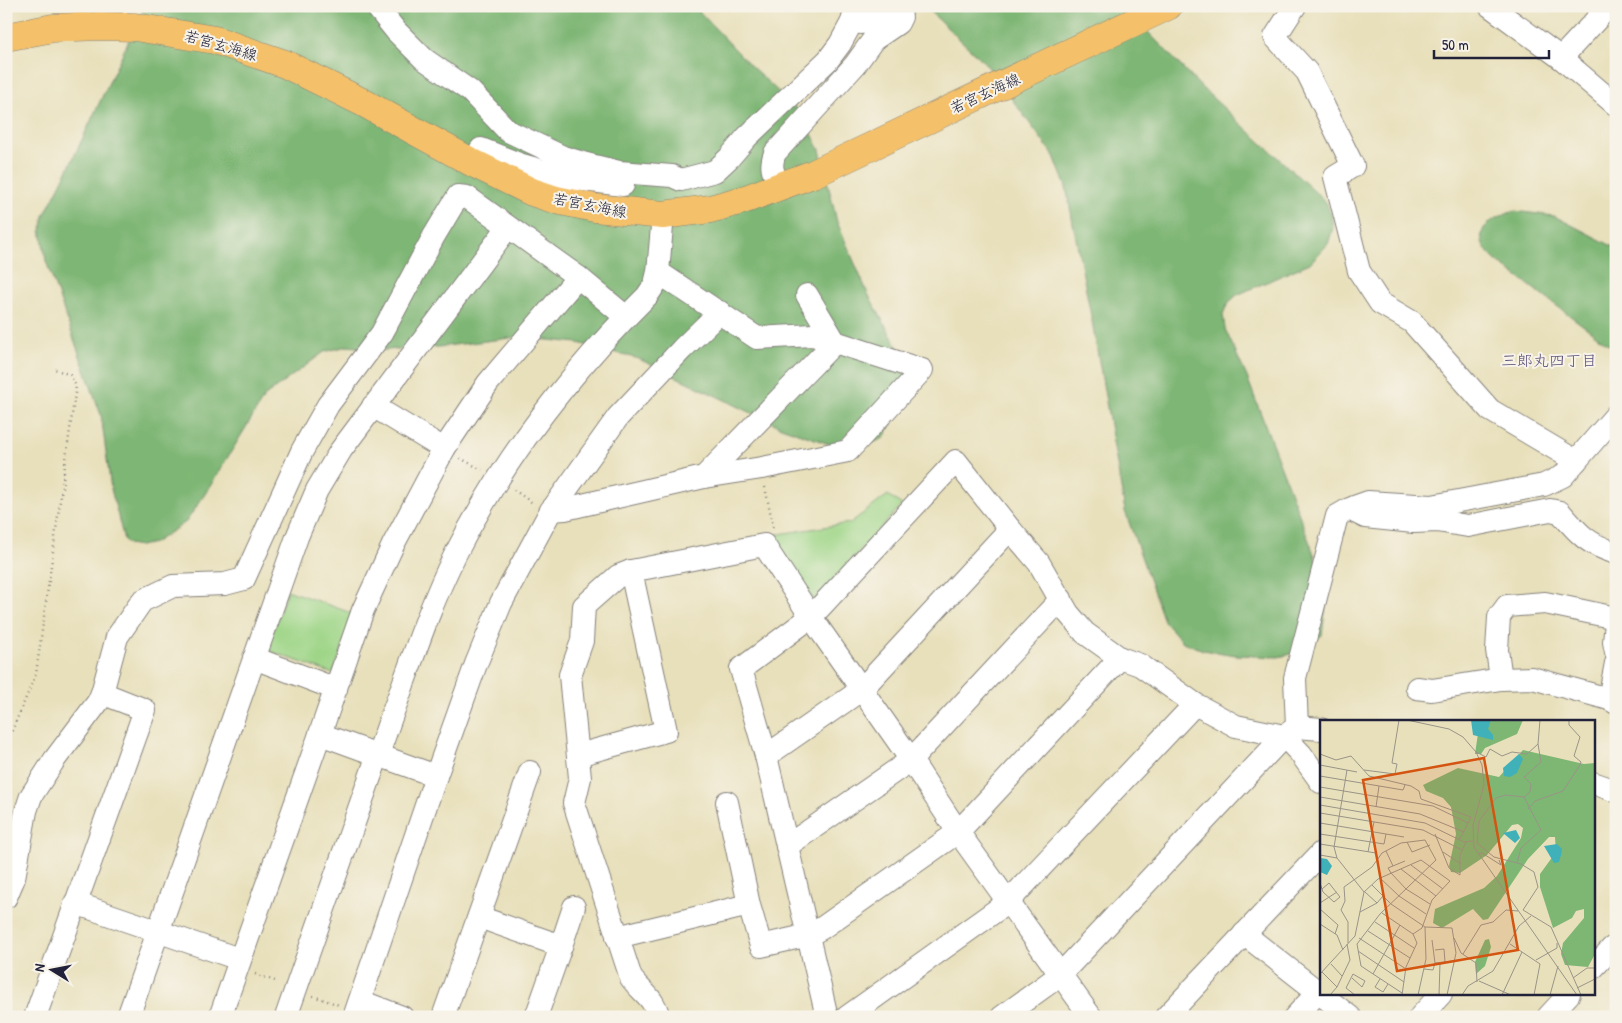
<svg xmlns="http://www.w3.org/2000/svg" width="1622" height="1023" viewBox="0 0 1622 1023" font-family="'Patrick Hand','Klee One',sans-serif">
<rect width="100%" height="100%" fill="#f7f3e8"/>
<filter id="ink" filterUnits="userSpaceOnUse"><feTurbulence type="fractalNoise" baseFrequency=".02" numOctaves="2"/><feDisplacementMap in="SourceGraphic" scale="10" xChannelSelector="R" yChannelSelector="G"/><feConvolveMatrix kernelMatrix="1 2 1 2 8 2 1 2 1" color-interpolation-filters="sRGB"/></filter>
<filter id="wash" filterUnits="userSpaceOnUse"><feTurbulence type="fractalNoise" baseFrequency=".0096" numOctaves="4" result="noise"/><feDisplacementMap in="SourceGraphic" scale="20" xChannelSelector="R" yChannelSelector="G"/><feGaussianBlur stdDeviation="1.12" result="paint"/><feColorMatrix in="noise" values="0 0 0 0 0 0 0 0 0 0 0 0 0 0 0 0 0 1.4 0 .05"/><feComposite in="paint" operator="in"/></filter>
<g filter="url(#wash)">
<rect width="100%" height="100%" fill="#e8e0bb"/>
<!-- green -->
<g fill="#9ed587" stroke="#607c61">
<polygon points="888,495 902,505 814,600 772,535 850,523"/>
<polygon points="287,590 354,614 333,674 270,651 268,648"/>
</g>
<!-- forest -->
<g fill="#7eb674" stroke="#506c58">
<polygon points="145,6 694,6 751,66 802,114 820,150 837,222 868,294 907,364 905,387 893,421 884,438 870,444 829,444 781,427 639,359 578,343 518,337 438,347 384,350 347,346 324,352 265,396 209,488 186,522 154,543 140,546 128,544 124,540 111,489 101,415 46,261 41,231 44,216 70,165"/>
<polygon points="924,6 1123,6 1202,88 1326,202 1331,214 1333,228 1328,244 1310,263 1237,295 1228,303 1223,314 1225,329 1247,377 1328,591 1322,635 1301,652 1278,657 1236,655 1203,650 1183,642 1164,621 1125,511 1092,321 1066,187 1054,156 985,63"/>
<path d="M1515 211 1554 216 1616 248V350L1494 259C1467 233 1488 219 1515 211Z"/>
</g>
</g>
<g filter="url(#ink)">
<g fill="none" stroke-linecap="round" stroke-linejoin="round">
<defs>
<g id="minor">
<polyline points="376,6 396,31 424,59 470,91 508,131 563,157 586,164 619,172 672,176 681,180 715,171 729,158 747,137 828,60 840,44 852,22 856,6"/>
<polyline points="1295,6 1275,37 1307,72 1353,166 1335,177 1359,271 1380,303 1412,322 1490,410 1576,461"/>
<polyline points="1490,6 1561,58 1616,105"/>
<polyline points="1561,58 1609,6"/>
<polyline points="473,163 481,149 519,164 568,178 623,185"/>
<path d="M780 187C774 174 769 168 775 153L855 65 873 40 898 23 901 17 900 11C886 3 876 23 861 23 858 23 855 22 852 22"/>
<polyline points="807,295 835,342"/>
<polyline points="373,406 444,449"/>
<polyline points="704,477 835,342"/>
<polyline points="1354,507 1368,502 1432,506 1544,485 1563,476 1616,415"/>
<polyline points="551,510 565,509 704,477 762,468 848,451 922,370 813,335 757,338 658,272"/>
<polyline points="1616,623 1614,642 1616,652"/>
<polyline points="254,658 336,689"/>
<polyline points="1616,663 1609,699 1616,703"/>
<polyline points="1501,679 1497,650 1499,617 1507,606 1545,603 1616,618"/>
<polyline points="1417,688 1432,690 1501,679 1532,678 1609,699"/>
<polyline points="1297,727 1321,729"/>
<polyline points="320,734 436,776"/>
<polyline points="578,755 666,731 631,571"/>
<polyline points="766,756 861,690 1010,529"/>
<polyline points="1593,783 1616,791"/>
<polyline points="727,802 749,905 761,946 809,935 822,928 958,832 1120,658"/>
<polyline points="787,846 911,760 1061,599"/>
<polyline points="6,897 14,878 26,811 31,796 55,759 98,702 102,693 117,637 142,601 173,586 225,584 244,579 302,451 328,405 382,333 434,236 458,196 467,197 578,277 626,317"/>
<polyline points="75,903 239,959"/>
<polyline points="479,917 561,946 536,1017"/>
<polyline points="1244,934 1350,1017"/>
<polyline points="617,937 749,905"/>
<polyline points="561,946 574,907"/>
<polyline points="1593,968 1612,948"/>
<polyline points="360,1001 402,1017"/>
<polyline points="35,1017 145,710 102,693"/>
<polyline points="128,1017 297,537 317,490 341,450 508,227"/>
<polyline points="220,1017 320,734 363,610 393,545 444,449 488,383 578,277"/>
<path d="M286 1017C320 919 354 821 389 723 410 667 428 609 455 555 504 458 570 372 647 296L655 284 658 272 663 215"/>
<polyline points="354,1017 436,776 476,664 501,603 549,514 618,417 682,349 720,312"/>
<polyline points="443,1017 530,772"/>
<path d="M659 1017C652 995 644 995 631 978L574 803 580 778 570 675 582 641 584 606 618 576 631 571 764 545 811 617 911 760 958 832 1091 1017"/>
<polyline points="827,1017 766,756 741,669 811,617 956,461 1010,529 1039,563 1068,613 1085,633 1120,658 1140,665 1195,704 1236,726 1284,736 1301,754 1321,782"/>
<polyline points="847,1017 1008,902 1195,704"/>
<path d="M1002 1017 1060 975 1284 736 1297 727 1295 678 1337 516 1349 509 1365 517 1414 522 1437 521 1468 526 1550 510 1560 512C1579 534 1587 544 1616 553"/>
<polyline points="1166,1017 1321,853"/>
<polyline points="1295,1017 1321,989"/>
<polyline points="1420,1017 1441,994"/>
<polyline points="1548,1017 1569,994"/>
</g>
<polyline id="major" points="6,37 53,28 99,26 135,27 215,40 285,64 364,103 473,163 532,192 556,200 595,208 663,215 710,209 743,200 813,174 1168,6"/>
</defs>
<!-- minor casing -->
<use href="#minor" stroke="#85817b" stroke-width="24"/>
<!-- major casing -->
<use href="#major" stroke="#85817b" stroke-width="29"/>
<!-- path -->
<g stroke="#85817b" stroke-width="2.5" stroke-dasharray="1 4" stroke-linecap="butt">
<polyline points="460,458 482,470"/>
<polyline points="765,487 773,526 772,528"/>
<polyline points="514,490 534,504"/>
<polyline points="6,745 36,674 76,386 70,375 52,368"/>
<polyline points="255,974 278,982"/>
<polyline points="313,996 339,1005"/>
</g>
<!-- minor -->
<use href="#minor" stroke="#fff" stroke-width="22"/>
<!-- major -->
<use href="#major" stroke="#f4c16a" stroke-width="28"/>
</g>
</g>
<g text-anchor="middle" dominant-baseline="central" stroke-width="4" stroke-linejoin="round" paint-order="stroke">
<!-- street labels -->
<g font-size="15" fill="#22223b" stroke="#f7f3e8">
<text transform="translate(221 45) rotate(16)">若宮玄海線</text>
<text transform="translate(985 93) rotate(-25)">若宮玄海線</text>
<text transform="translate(590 205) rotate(11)">若宮玄海線</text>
</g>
<!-- neighbourhood labels -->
<g font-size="16" fill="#5e527a" stroke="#f7f3e8">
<text x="1549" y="360">三郎丸四丁目</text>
</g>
</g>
<!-- overview -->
<g transform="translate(1320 720)">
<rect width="275" height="275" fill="#e8e0bb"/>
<path d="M160 0H203L197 14 165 28 161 34H155ZM203 30 264 44 275 43V234L268 247 245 245 241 234 243 223 264 198V189L256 191 252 198 233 208 220 167V154L236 132 235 117H229L208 139 168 199 163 200 153 189 122 208 113 203 115 189 164 168 177 156 201 118 203 108 198 104 192 105 167 135 140 153 131 152 129 146 136 114 131 87 123 78 106 71 103 65 138 48 179 57ZM169 219 171 227 165 246 156 254 155 242 165 220Z" fill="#7eb674"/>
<path d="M171 0 168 9 173 15V20L153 15 151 0ZM199 34 203 39 197 53 190 57 184 56 183 48ZM196 110 200 118 195 123 183 113ZM237 124 242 129 241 135 239 142 234 143 224 126ZM0 138 7 139 12 146 7 155 0 152Z" fill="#40b1b9"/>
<path fill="none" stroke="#999488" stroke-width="1" d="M87 0 129 9 143 17 156 32 162 45 164 65 153 105 154 127 257 275M220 0 218 24 221 42 204 57 211 64 210 72 204 77 185 75 176 78 159 101 157 123 174 137 201 144 214 152 218 167 203 190 231 207 261 275M156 32 166 37 170 29 182 36 192 32 207 34 218 24M0 34 16 40 31 36 49 56 91 66 99 71 101 79 151 97 140 119M0 45 37 52M27 50 14 127 17 138 44 172M44 50 75 54 77 44 72 43 79 0M0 56 83 70 85 65M0 67 113 86 148 103M0 77 100 94 144 112M0 85 105 103 144 122 153 121M56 87 59 66M208 89 215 81 243 71 260 45 261 42 254 36 260 17 249 5V0M0 93 103 110 142 130M0 103 84 117M0 114 64 124 66 114M115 114 129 148 140 155V135L146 122M87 122 92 132 110 125M0 124 56 133M66 131 73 146M48 132 54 102M123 132 141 144M158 134 162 133 181 145 179 140M0 135 17 138M85 141 68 148 71 153 86 169 110 184M197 143 201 128 221 110 204 77M91 145 123 169M81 149 116 176M60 158 79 176 106 194M0 163 3 172 14 182 20 177 9 163 2 169M52 165 71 184 105 207 132 208 136 233 127 275M45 172 57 183 63 176M0 183 17 172M0 189 18 205 15 214M40 192 57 183M62 193 93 214 97 223 86 247 82 275M55 202 94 228M0 204 17 215 23 230M48 211 90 238M39 218 86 249M134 218 141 233 156 243 157 262M112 220 115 243M28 223V202L21 190 25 181 24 167 52 147 62 133 81 123 105 120 116 140 60 194 37 224 41 246 82 273M190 224 220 244 214 275M115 230 124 229 125 242M38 231 84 262M143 234 161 205 173 202 186 190 198 191M216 240 237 228V223M11 244 22 256M104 249 113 250 115 243 133 241M2 252 17 267M0 254 35 216 44 172 58 159 101 140 130 161 112 180 102 208 93 214M53 254 80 205M32 258 42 267 45 261 33 254 26 268 35 275M253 258 267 248H275M60 259 55 267 63 272 68 264M159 261 191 275M257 268 275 259M10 275 17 267 30 240 27 224M98 275 106 239 105 207M119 275 120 243M142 275 148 266 173 251 199 206 211 196M182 275 202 232M230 275 238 246"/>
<path fill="#d45411" fill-opacity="0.15" stroke="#d45411" stroke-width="2.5" d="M164 38 198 230 77 251 43 60Z"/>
<rect width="275" height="275" fill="none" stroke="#22223b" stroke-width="2.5"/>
</g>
<!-- margin -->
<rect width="1622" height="1023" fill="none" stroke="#f7f3e8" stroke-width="25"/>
<!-- north arrow -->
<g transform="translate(52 970) rotate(280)" stroke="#f7f3e8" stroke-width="4" paint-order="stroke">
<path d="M0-4L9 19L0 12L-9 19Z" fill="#22223b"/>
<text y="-8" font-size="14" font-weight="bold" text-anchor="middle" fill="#22223b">N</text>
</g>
<!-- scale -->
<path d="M1434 50v8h115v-8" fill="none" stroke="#22223b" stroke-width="2.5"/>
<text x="1442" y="50" font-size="15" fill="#22223b" stroke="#f7f3e8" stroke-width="4" paint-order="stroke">50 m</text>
</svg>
